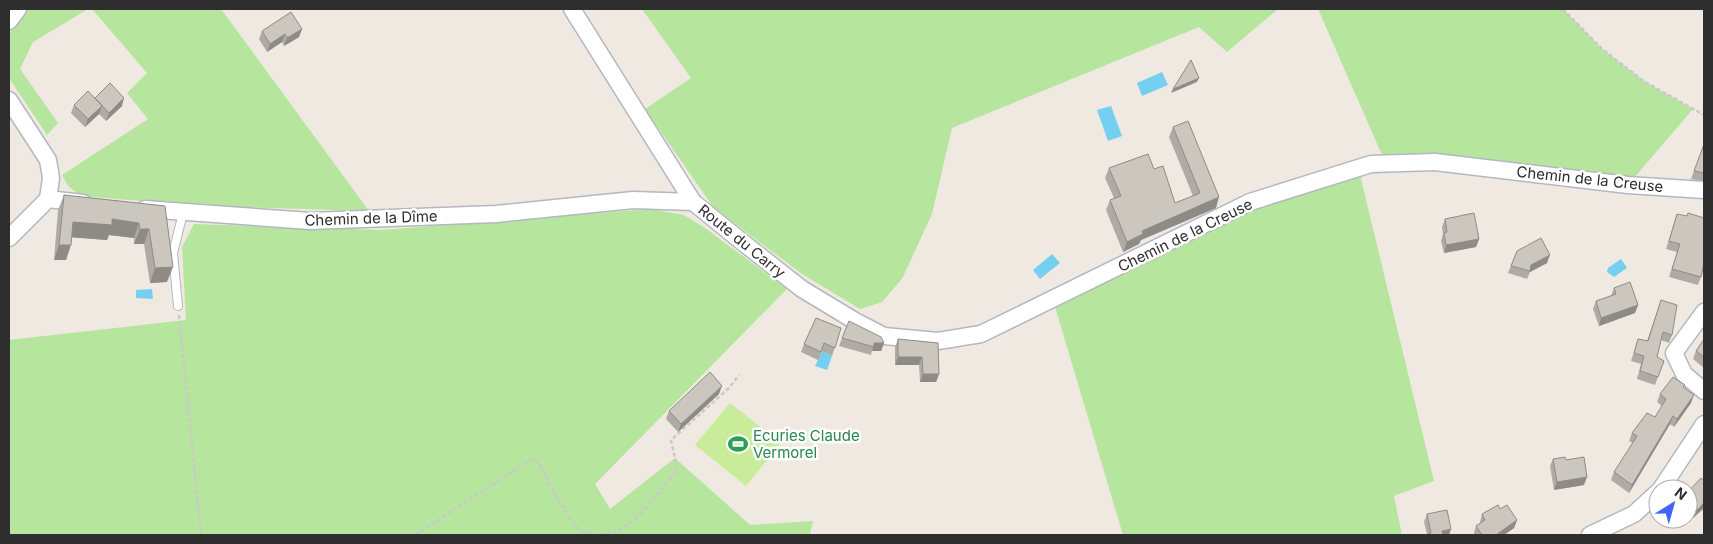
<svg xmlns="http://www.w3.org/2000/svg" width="1713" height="544" viewBox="0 0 1713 544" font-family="Inter,sans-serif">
<rect width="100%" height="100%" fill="#efe9e1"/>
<!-- green -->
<g fill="#b6e59e">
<polygon points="26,9 88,9 33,42 20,69 58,123 47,135 9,78 9,34"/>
<polygon points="92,9 221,9 369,211 203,206 81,196 68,186 62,175 148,119 127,93 147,73"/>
<polygon points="642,9 1278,9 1227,52 1199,27 952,128 932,214 902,279 882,302 860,309 802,274 713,207 645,109 691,78"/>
<polygon points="1318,9 1563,9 1602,49 1645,82 1693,109 1628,185 1386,164"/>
<polygon points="1371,164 1361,179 1434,481 1394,496 1402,535 1123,535 1053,300 1250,202"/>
<polygon points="650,209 684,215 705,228 787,289 595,484 610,509 675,458 750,525 813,521 810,535 9,535 9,340 186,320 182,247 194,224 381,230"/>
</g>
<!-- pitch -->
<polygon fill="#c9ec9a" points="730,403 781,443 746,486 695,445"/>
<!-- water -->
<g fill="#75cff0">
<polygon points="1162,72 1168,85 1142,96 1137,83"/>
<polygon points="1111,106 1122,136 1108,141 1097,110"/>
<polygon points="1052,254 1060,263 1040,279 1033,270"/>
<polygon points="1621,259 1627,268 1614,277 1607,272 1608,268"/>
<polygon points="152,289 153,299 136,298 136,290"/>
<polygon points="822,351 832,356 827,370 815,366"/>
</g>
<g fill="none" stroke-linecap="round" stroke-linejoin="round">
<defs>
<polyline id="service" points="178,306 173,253 183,213"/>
<g id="minor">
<polyline points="572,9 693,202 741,241 802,289 855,321 884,336 938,341 981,334 1250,202 1371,164 1435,162 1628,185 1704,190"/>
<polyline points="9,21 18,9"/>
<polyline points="9,100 48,160 51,178 48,199"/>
<polyline points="48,199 83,203"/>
<polyline points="145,209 310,221 496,214 633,200 693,202"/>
<polyline points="9,238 48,199"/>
<polyline points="1704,312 1674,353 1684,374 1704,391"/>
<polyline points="1661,489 1704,424"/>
<polyline points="1590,535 1634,514 1658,492"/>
</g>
</defs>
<!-- service casing -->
<use href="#service" stroke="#b4b7c1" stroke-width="10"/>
<!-- minor casing -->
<use href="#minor" stroke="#b4b7c1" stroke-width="19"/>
<!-- path -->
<g stroke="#c9c9c9" stroke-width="2.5" stroke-dasharray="4 2.5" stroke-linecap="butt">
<polyline points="1563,9 1602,49 1645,82 1704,115"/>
<polyline points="179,315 201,535"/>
<path d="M415 535 532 459C544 465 544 476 551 487 559 500 567 517 578 528 582 532 590 535 596 535 633 535 652 498 674 474L677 468 671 440 729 388 739 375"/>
</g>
<!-- service -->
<use href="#service" stroke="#fff" stroke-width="8"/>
<!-- minor -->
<use href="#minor" stroke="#fff" stroke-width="16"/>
</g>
<!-- wall -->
<g fill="#afaba4">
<polygon points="302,29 299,37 284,46 282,42 267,52 259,39 262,31"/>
<polygon points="95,99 122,106 106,121 99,114 85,127 71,113 74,105"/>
<polygon points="1173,127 1216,208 1141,240 1139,244 1123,252 1106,210 1110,200 1114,198 1105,178 1109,168 1154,169 1175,203 1193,196 1169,137"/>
<polygon points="1704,144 1704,181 1691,179"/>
<polygon points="64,195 165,206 167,282 150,283 144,244 134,244 134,238 109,235 107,240 72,237 66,260 54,260 58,210"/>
<polygon points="1677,214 1701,277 1698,285 1669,277 1677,252 1666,249"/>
<polygon points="1445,219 1479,239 1476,247 1444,253 1441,241 1443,234 1442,227"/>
<polygon points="1517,251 1547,263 1530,272 1527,279 1508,273"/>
<polygon points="1614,288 1638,305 1635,313 1599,326 1593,309 1596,301 1611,296"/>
<polygon points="1661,300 1672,335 1669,343 1661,340 1657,357 1664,361 1655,385 1637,379 1641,364 1631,361 1638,339 1647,341"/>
<polygon points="841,328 832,356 822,351 818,360 801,352 804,344"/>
<polygon points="842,338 884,343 881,351 872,351 871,355 839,346"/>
<polygon points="898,339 938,343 939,374 936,382 920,382 919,365 895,365 895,347"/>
<polygon points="1704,339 1704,368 1693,359 1696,351"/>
<polygon points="1684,388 1691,403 1674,427 1670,424 1629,493 1611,480 1614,472 1633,443 1629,441 1632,433 1655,417 1662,406 1657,402 1660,394"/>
<polygon points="719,394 678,432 666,419 669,411"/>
<polygon points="1553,459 1566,460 1584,485 1554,490 1550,466"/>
<polygon points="1688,492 1704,508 1693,518 1688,514"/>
<polygon points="1500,509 1517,520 1514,528 1504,535 1475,535 1474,533 1476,526 1480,523 1480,522 1482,514"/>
<polygon points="1427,514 1451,529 1449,535 1425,535 1427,534 1424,522"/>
</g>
<!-- shaded-wall -->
<g fill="#8e8b86">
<polygon points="302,29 299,37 284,46 287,38"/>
<polygon points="285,34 282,42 267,52 270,44"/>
<polygon points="1199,78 1197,82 1171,93 1173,89"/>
<polygon points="124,98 122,106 106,121 109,113"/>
<polygon points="102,106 99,114 85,127 88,119"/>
<polygon points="1219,197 1216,208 1141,240 1139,244 1123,252 1127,242 1142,231"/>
<polygon points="112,219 139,223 134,238 109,235 107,240 67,237 73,222"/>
<polygon points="140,229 149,229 144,244 134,244"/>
<polygon points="1479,239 1476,247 1444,253 1446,245"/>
<polygon points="59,245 71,245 66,260 54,260"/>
<polygon points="1550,255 1547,263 1530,272 1531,265"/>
<polygon points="173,267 167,282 150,283 155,268"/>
<polygon points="1638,305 1635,313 1599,326 1601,318"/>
<polygon points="874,343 884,343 881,351 872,351"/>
<polygon points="898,357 922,357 919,365 895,365"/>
<polygon points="923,374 939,374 936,382 920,382"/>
<polygon points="722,386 719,394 678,432 681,424"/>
<polygon points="1694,395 1691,403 1674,427 1677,419"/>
<polygon points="1673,416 1670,424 1629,493 1632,485"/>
<polygon points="1587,477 1584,485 1554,490 1557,482"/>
<polygon points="1704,503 1704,508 1693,518 1696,511"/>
<polygon points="1517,520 1514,528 1504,535 1496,535"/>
<polygon points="1451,529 1449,535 1440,535 1442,531"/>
</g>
<!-- building -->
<g fill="#cbc7bf" stroke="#8e8b86">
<polygon points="291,12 302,29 287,38 285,34 270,44 262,31"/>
<polygon points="1191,60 1199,78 1173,89"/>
<polygon points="110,83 124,98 109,113 95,98"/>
<polygon points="88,91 102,106 88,119 74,105"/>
<polygon points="1188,121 1219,197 1142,231 1143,234 1127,242 1110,200 1121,196 1109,168 1148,154 1154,169 1163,166 1175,203 1200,193 1173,127"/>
<polygon points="1704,144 1704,173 1694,171"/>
<polygon points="64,195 165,206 173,267 155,268 149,229 140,229 139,223 112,219 112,225 73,222 71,245 59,245"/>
<polygon points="1474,213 1479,239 1446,245 1444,233 1447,232 1445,219"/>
<polygon points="1688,213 1704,218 1704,263 1701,277 1672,269 1680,244 1669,241 1677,214 1687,216"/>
<polygon points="1541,238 1550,255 1531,265 1530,271 1511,266 1517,251"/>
<polygon points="1630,282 1638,305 1601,318 1596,301 1616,294 1614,288"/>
<polygon points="1661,300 1677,305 1672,335 1663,332 1657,357 1664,361 1658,377 1640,371 1644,356 1634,353 1638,339 1648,341"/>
<polygon points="816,318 841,328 835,348 824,343 821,352 804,344"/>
<polygon points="849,321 881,337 884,343 874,343 874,347 842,338"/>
<polygon points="898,339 938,343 939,374 923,374 922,357 898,357"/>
<polygon points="1704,339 1704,357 1696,351"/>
<polygon points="710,372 722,386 681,424 669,411"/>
<polygon points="1673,377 1685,385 1683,387 1694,395 1677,419 1673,416 1632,485 1614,472 1637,436 1632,433 1647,413 1655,417 1666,399 1660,394"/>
<polygon points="1565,457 1566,460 1584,457 1587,477 1557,482 1553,459"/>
<polygon points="1701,478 1704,481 1704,503 1696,511 1688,504 1688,492"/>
<polygon points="1498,505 1500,509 1507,505 1517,520 1496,535 1482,535 1476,526 1485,520 1482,514"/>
<polygon points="1447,510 1451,529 1442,531 1443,535 1425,535 1431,533 1427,514"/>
</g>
<!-- icons -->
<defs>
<symbol id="stadium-bare" viewBox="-9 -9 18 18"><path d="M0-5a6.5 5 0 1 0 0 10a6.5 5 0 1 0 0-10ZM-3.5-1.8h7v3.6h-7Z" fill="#2e9e5b" stroke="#fff" stroke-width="2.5" paint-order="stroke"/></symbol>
</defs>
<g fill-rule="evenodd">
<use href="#stadium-bare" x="724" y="430" width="28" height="28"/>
</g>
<g text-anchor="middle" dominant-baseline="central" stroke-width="5" stroke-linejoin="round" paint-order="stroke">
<!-- street labels -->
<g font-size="15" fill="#2e2e2e" stroke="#fff">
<text transform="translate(1590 179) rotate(6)">Chemin de la Creuse</text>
<text transform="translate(371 218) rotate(-2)">Chemin de la Dîme</text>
<text transform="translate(1185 235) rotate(-26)">Chemin de la Creuse</text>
<text transform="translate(742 241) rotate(39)">Route du Carry</text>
</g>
<!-- leisure labels -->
<g font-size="15" fill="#27864d" stroke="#fff" text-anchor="start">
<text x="753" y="435">Ecuries Claude<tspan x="753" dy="17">Vermorel</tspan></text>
</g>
</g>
<!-- border -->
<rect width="1713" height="544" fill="none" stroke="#2e2e2e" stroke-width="20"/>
<!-- north arrow -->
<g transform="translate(1673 504) rotate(37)"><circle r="24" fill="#ffffff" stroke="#ababab"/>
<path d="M0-4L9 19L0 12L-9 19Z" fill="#4264fb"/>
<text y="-8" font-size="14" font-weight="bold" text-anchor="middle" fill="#2e2e2e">N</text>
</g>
</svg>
